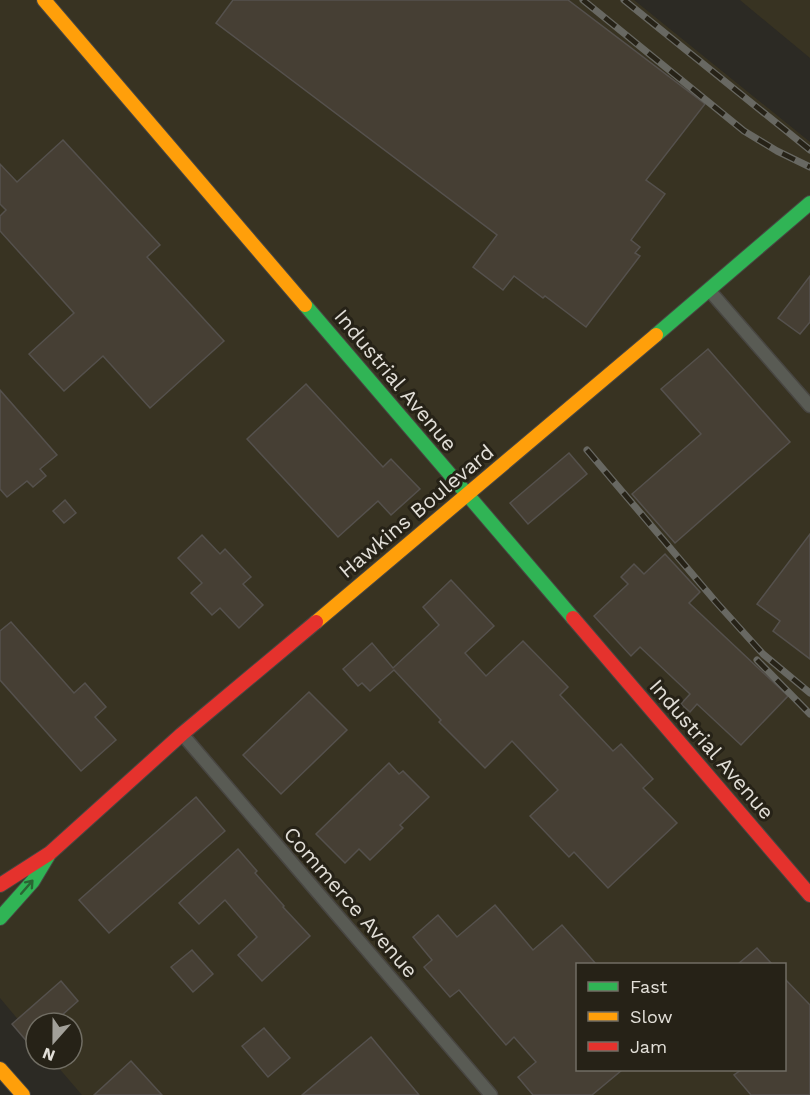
<svg xmlns="http://www.w3.org/2000/svg" width="810" height="1095" viewBox="0 0 810 1095" font-family="'Work Sans',sans-serif">
<rect width="100%" height="100%" fill="#2c2a24"/>
<!-- built -->
<g fill="#383322" fill-rule="evenodd">
<path d="M0 0H634L810 142V1095H82L51 1059H72V1023H36V1041L0 998ZM578 964H784V1070H578Z"/>
<polygon points="740,0 810,0 810,58"/>
</g>
<!-- building -->
<g fill="#463f34" stroke="#55514d" stroke-width="1.5">
<polygon points="233,0 568,0 705,104 646,180 665,194 631,240 640,247 635,253 640,256 586,327 545,296 543,298 514,276 503,290 473,267 497,235 216,23"/>
<polygon points="63,140 160,245 147,257 224,341 150,408 103,356 64,391 29,354 74,313 0,231 0,216 6,210 0,204 0,164 17,182"/>
<polygon points="810,276 810,322 800,334 778,318"/>
<polygon points="708,349 790,442 675,543 632,494 701,434 661,389"/>
<polygon points="306,384 383,467 391,459 420,489 391,515 378,501 338,537 247,439"/>
<polygon points="0,390 57,455 40,469 46,476 33,487 27,481 7,497 0,489"/>
<polygon points="569,453 587,474 528,524 510,503"/>
<polygon points="65,500 76,513 64,523 53,511"/>
<polygon points="810,534 810,659 773,631 780,621 757,604"/>
<polygon points="202,535 220,554 225,549 251,577 243,584 263,605 239,628 220,608 212,615 191,593 202,583 178,558"/>
<polygon points="665,554 700,592 689,603 788,696 741,745 697,704 690,712 681,704 690,694 640,647 631,656 594,616 628,584 621,577 634,564 644,574"/>
<polygon points="451,580 494,626 465,653 486,676 523,641 568,687 560,695 613,751 621,744 653,779 643,788 677,823 608,888 574,852 569,857 530,816 558,790 512,741 485,768 439,722 441,720 394,670 370,691 362,683 358,686 343,669 372,643 393,668 439,625 423,607"/>
<polygon points="11,622 74,693 85,683 106,707 95,717 116,740 81,771 0,680 0,631"/>
<polygon points="309,692 347,730 281,794 243,755"/>
<polygon points="389,763 399,774 403,771 429,797 400,825 403,828 370,860 359,849 345,863 316,834"/>
<polygon points="196,797 225,831 109,933 79,900"/>
<polygon points="238,849 257,871 255,873 284,906 283,907 310,936 262,981 238,955 257,937 225,900 199,924 179,903"/>
<polygon points="495,905 533,950 562,925 596,964 578,964 578,1070 622,1070 592,1095 533,1095 518,1077 536,1062 514,1037 506,1045 459,990 450,997 424,967 432,960 413,937 438,915 457,937"/>
<polygon points="757,948 772,964 738,964"/>
<polygon points="192,950 213,974 193,992 171,967"/>
<polygon points="784,978 810,1005 810,1095 751,1095 734,1075 741,1070 784,1070"/>
<polygon points="61,981 78,1001 53,1023 36,1023 36,1038 29,1044 12,1024"/>
<polygon points="264,1028 290,1058 268,1077 242,1046"/>
<polygon points="371,1037 419,1095 302,1095"/>
<polygon points="131,1061 162,1095 94,1095"/>
</g>
<g fill="none" stroke-linecap="round" stroke-linejoin="round">
<defs>
<g id="street">
<polyline points="709,290 810,406"/>
<polyline points="182,734 491,1095"/>
</g>
<g id="fast">
<polyline points="305,305 573,618"/>
<polyline points="656,335 810,203"/>
<polyline points="0,918 33,881 48,856"/>
</g>
<g id="slow">
<polyline points="44,0 305,305"/>
<polyline points="316,622 656,335"/>
<polyline points="0,1069 23,1095"/>
</g>
<g id="jam">
<polyline points="573,618 810,895"/>
<polyline points="0,885 50,853 182,734 316,622"/>
</g>
</defs>
<!-- street casing -->
<use href="#street" stroke="#484642" stroke-width="15"/>
<!-- fast casing -->
<use href="#fast" stroke="#484642" stroke-width="16"/>
<!-- slow casing -->
<use href="#slow" stroke="#484642" stroke-width="16"/>
<!-- jam casing -->
<use href="#jam" stroke="#484642" stroke-width="16"/>
<!-- street -->
<use href="#street" stroke="#595b54" stroke-width="12"/>
<!-- fast -->
<use href="#fast" stroke="#30b455" stroke-width="14"/>
<!-- slow -->
<use href="#slow" stroke="#ff9f0a" stroke-width="14"/>
<!-- jam -->
<use href="#jam" stroke="#e5322d" stroke-width="14"/>
<defs>
<g id="rail">
<polyline points="583,0 744,131 777,151 810,167"/>
<polyline points="624,0 810,150"/>
<polyline points="587,450 716,602 763,654 810,693"/>
<polyline points="757,660 810,714"/>
</g>
</defs>
<!-- rail casing -->
<use href="#rail" stroke="#686862" stroke-width="7"/>
<!-- rail -->
<use href="#rail" stroke="#262217" stroke-width="4.5" stroke-dasharray="14" stroke-linecap="butt"/>
</g>
<!-- one-way arrows -->
<defs><path id="oneway-shaft" d="M-6 0H5M1.5-3L5.5 0L1.5 3" fill="none" stroke-width="1.6" stroke-linecap="round" stroke-linejoin="round" transform="scale(1.5)"/></defs>
<use stroke="#2a6433" href="#oneway-shaft" transform="translate(27 887) rotate(-49)"/>
<g text-anchor="middle" dominant-baseline="central" stroke-width="6" stroke-linejoin="round" paint-order="stroke">
<!-- street labels -->
<g font-size="21" fill="#e2dfd8" stroke="#262217">
<text transform="translate(396 380) rotate(50)">Industrial Avenue</text>
<text transform="translate(416 511) rotate(-40)">Hawkins Boulevard</text>
<text transform="translate(712 749) rotate(49)">Industrial Avenue</text>
<text transform="translate(351 902) rotate(49)">Commerce Avenue</text>
</g>
</g>
<!-- legend -->
<rect x="576" y="963" width="210" height="108" fill="#262217" stroke="#716e64" stroke-width="1.5"/>
<rect x="588" y="982" width="30" height="9" fill="#30b455" stroke="#716e64" stroke-width="1.5"/>
<text x="630" y="993" font-size="18" fill="#e2dfd8">Fast</text>
<rect x="588" y="1012" width="30" height="9" fill="#ff9f0a" stroke="#716e64" stroke-width="1.5"/>
<text x="630" y="1023" font-size="18" fill="#e2dfd8">Slow</text>
<rect x="588" y="1042" width="30" height="9" fill="#e5322d" stroke="#716e64" stroke-width="1.5"/>
<text x="630" y="1053" font-size="18" fill="#e2dfd8">Jam</text>
<!-- north arrow -->
<g transform="translate(54 1041) rotate(201)"><circle r="28" fill="#262217" stroke="#716e64" stroke-width="1.5"/>
<path d="M0-4.5L10 22L0 15L-10 22Z" fill="#a2a099"/>
<text y="-9" font-size="16" font-weight="bold" text-anchor="middle" fill="#e2dfd8">N</text>
</g>
</svg>
